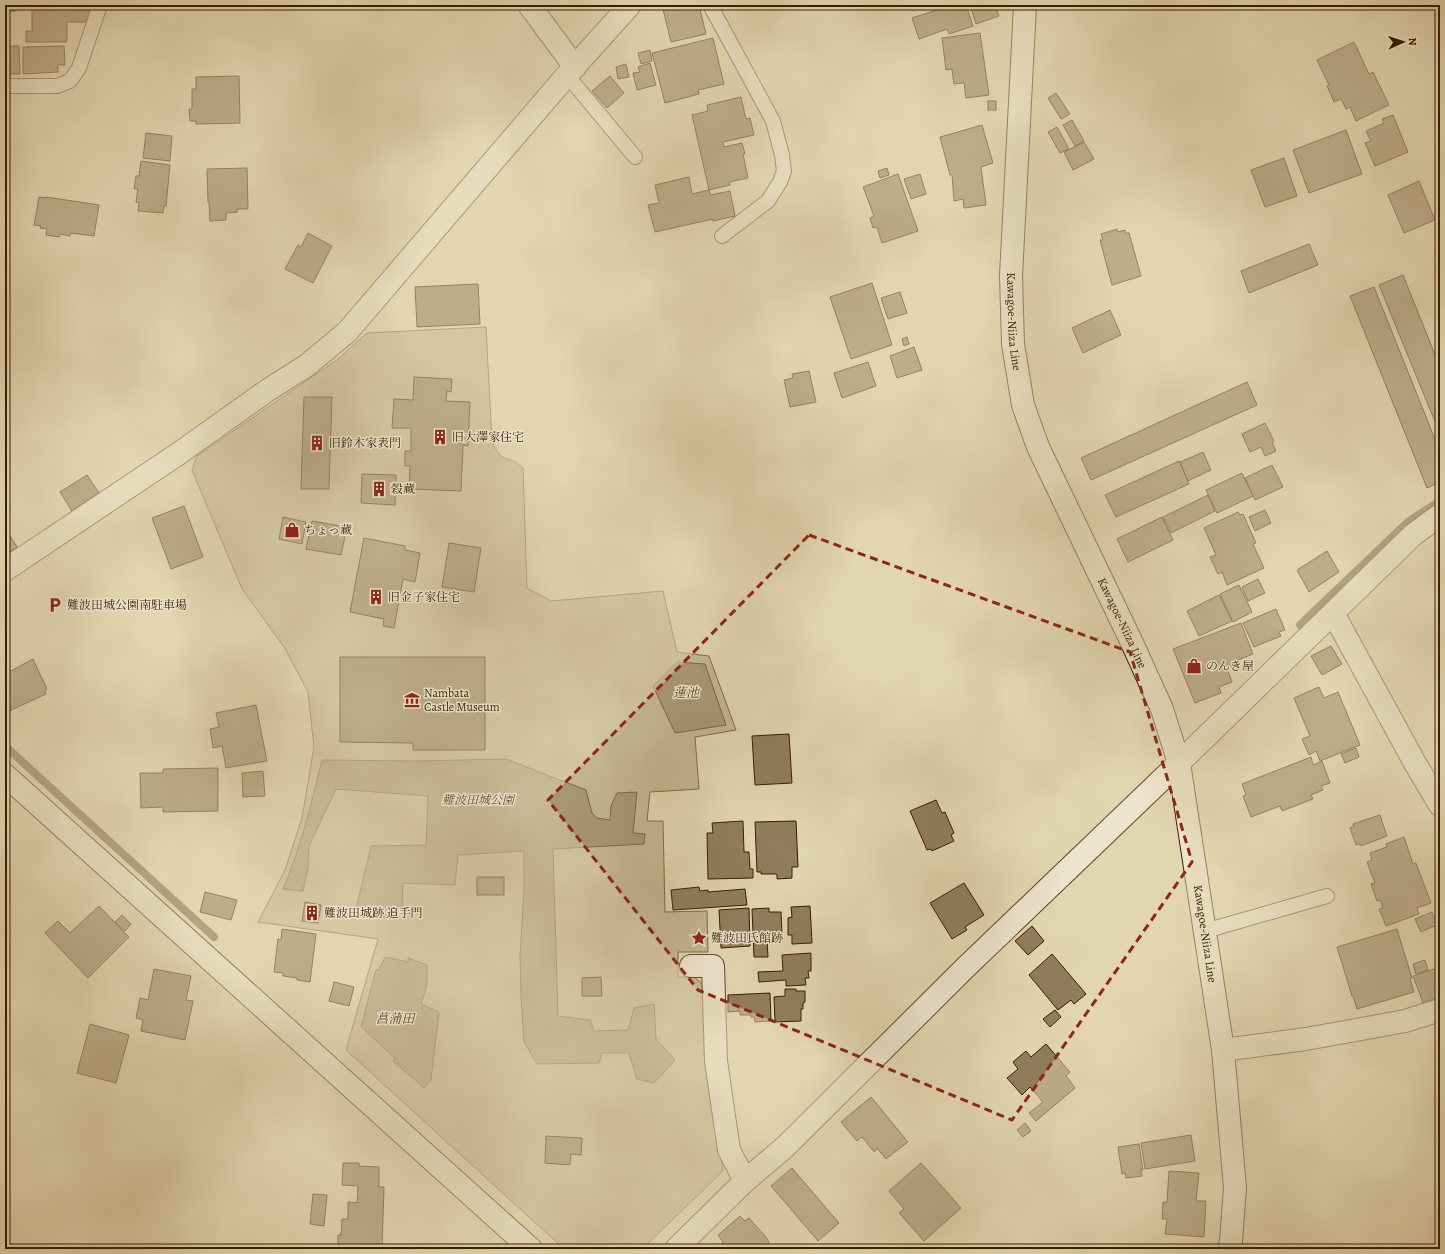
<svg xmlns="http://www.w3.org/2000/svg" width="1445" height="1254" viewBox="0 0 1445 1254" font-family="Alegreya,'Noto Serif JP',serif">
<rect width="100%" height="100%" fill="#e2d6b0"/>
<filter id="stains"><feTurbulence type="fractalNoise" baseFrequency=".005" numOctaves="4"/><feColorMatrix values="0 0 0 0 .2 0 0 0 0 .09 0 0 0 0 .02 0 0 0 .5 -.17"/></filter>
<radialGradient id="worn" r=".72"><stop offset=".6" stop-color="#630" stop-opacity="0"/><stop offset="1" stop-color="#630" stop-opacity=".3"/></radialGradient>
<!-- green -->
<path fill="#c5b693" stroke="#7e694b" d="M486 327 492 441C501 466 511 454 523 468L527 588 551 601 663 591 677 652 709 656 736 730 695 737 699 789 650 792 647 821H663L665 912 707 911 708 952H678V977H694L705 986 706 1062 723 1171 642 1249H564L346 1050 378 939 258 922 285 870 302 818 314 747 308 692 284 647 242 589 192 470 197 456 337 360 367 333Z"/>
<!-- water -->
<g fill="#a89775" stroke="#7b6647">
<polygon points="677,662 705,664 726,725 675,733 653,686"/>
<path d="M506 759 586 790 592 813 597 818 610 820 611 806 617 793 637 792 633 833 645 834 644 844 553 849 558 1016 590 1020 594 1031 628 1030 634 1008 654 1004 656 1039 675 1060 654 1083 637 1079 629 1053H602L599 1063 537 1064 524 1042 521 996 520 955 524 890V851L458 855 455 885 403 883 402 908 397 919 355 913 371 846 426 845 428 796 336 789 309 846 308 867 303 891 283 889C301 847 311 804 322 760L418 761Z"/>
<polygon points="385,957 408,962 408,958 427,965 427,985 421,1004 439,1012 431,1080 424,1088 393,1061 395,1058 361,1027 376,970 379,970"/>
</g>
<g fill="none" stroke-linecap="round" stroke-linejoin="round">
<!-- stream -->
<g stroke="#7b6647" stroke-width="8">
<polyline points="1300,625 1409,521 1440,501"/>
<polyline points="5,746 214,937"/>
</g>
</g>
<!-- building -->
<g fill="#907d5d" stroke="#381c03">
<polygon points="5,5 15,5 15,11 5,12"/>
<polygon points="32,5 92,5 92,6 87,22 67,22 67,42 26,42 26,31 32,31"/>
<polygon points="662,5 699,5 706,34 671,42"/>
<polygon points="952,5 966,5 973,26 949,34 947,29 919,39 912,18"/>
<polygon points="970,5 995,5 999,16 976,24"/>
<polygon points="980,33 989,95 966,98 964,83 954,84 952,69 946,70 942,38"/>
<polygon points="713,38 724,84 698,90 699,94 665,103 652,53"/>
<polygon points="1354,42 1369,74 1373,72 1389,105 1356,121 1350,107 1346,109 1341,99 1334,102 1327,86 1329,85 1317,60"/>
<polygon points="5,46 19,46 20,74 5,74"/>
<polygon points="64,46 65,65 58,65 58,72 23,74 23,47"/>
<polygon points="650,50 652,61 641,64 638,53"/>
<polygon points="650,63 656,85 637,90 633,73 640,72 638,67"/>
<polygon points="626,64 629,77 618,79 616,67"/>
<polygon points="239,76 240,123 196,124 196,121 190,121 189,109 192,109 192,89 196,89 196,77"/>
<polygon points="610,76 624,93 607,108 592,91"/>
<polygon points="1056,93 1070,114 1061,119 1048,98"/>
<polygon points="741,97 746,119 750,118 754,135 723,142 724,147 742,143 745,154 743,154 748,178 729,182 730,185 709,190 692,115 708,111 707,105"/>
<rect x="988" y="101" width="8" height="9"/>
<polygon points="1393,115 1408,152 1375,166 1365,143 1371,141 1366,131 1384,123 1382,119"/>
<polygon points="1072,120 1084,141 1075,146 1063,125"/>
<polygon points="982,125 993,163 981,167 986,205 964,208 963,199 954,201 952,175 950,175 940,137"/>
<polygon points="1057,127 1069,149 1060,153 1048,132"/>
<polygon points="1346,130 1362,174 1309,193 1293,150"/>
<polygon points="146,133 172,136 170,161 143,158"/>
<polygon points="1084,142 1094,159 1073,170 1064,152"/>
<polygon points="1284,158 1297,196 1265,207 1251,170"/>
<polygon points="141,161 170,165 166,206 164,206 163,213 138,211 139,203 136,202 138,189 134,189 136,176 139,176"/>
<polygon points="247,168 248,209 237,209 237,212 226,213 226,220 210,221 209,202 208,202 207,169"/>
<polygon points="887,168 889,175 880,178 878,171"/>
<polygon points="898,174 918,231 882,243 877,227 873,228 870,218 874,216 863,187"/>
<polygon points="920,174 926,194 911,199 904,179"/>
<polygon points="689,177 692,194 709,190 710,195 730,191 735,216 713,221 713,219 655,232 648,205 659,203 655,185"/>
<polygon points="1419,181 1435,220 1404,233 1388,195"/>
<polygon points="39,197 46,198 46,197 99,205 94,236 71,233 70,236 60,234 59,237 46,235 47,229 40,228 41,226 34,225"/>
<polygon points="1117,229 1118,232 1125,230 1125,233 1129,233 1141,276 1112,285 1100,240 1103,240 1101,234"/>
<polygon points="308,233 332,246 313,283 285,269 298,245 301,247"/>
<polygon points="1440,236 1440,247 1435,238"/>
<polygon points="1309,244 1318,265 1249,293 1241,271"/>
<polygon points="1403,275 1440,367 1440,434 1379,285"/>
<polygon points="872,283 892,345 851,359 830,297"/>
<polygon points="478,284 480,324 417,327 415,287"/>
<polygon points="1374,287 1440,452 1440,482 1427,488 1350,296"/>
<polygon points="900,292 907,313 888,319 881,298"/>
<polygon points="1110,310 1121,335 1083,353 1072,328"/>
<polygon points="907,337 909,344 904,346 902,339"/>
<polygon points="914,347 922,370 897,378 890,356"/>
<polygon points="868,362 876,386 842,398 834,373"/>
<polygon points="809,371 816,402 790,407 784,380 793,378 792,374"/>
<polygon points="414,377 452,379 451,392 447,391 446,401 470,402 468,446 463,445 461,491 409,489 410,466 405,466 405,451 411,451 411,428 392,428 394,399 413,400"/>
<polygon points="1247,382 1257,405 1091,480 1081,458"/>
<polygon points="304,397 332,397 329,489 301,489"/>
<polygon points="1265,423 1274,441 1272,442 1276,451 1265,456 1261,447 1250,452 1242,434"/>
<polygon points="1203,452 1211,470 1188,481 1180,462"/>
<polygon points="1179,461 1189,484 1116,517 1105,495"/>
<polygon points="1272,465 1283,487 1255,500 1245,478"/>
<polygon points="1242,473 1253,496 1217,513 1206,490"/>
<polygon points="362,474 396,475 395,505 361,503"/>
<polygon points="87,475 99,493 72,511 60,492"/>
<polygon points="1208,495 1215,511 1171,533 1163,517"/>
<polygon points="184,506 203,557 171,569 152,518"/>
<polygon points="1265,510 1271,523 1255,531 1249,517"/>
<polygon points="1238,512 1240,515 1243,514 1256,543 1253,544 1264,568 1227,585 1222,572 1218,574 1210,557 1216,555 1204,528"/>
<polygon points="283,517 306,522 302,544 279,539"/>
<polygon points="1162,517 1173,540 1128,562 1117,539"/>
<polygon points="312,521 347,527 341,555 306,549"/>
<polygon points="5,528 17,547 5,555"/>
<polygon points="364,538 405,546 405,550 420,553 415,582 403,579 394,628 383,626 384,619 350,612"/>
<polygon points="449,543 481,548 474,592 442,587"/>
<polygon points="1327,551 1339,572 1309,592 1297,570"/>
<polygon points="1258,579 1265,593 1248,601 1242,587"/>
<polygon points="1239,585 1252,612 1233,622 1220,594"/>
<polygon points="1219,595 1232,621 1199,636 1187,611"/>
<polygon points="1276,609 1285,630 1279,632 1281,636 1254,647 1243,623"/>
<polygon points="1241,623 1253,654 1233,662 1234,666 1227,669 1232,682 1219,687 1221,693 1195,703 1173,649"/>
<polygon points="1331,646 1342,664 1322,675 1311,656"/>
<polygon points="340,657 485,657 485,750 413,750 413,743 340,742"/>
<polygon points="33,659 47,689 45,691 46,694 5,713 5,674"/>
<polygon points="1319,687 1324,698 1338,692 1360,745 1320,761 1316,751 1309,755 1302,739 1310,736 1294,698"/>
<polygon points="256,705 267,761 226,768 222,746 213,748 210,729 219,727 216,713"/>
<polygon points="789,734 792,783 755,785 752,736"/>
<polygon points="1356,748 1359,757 1345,763 1341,754"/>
<polygon points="1311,757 1313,765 1322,761 1330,783 1321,786 1323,790 1311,795 1313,799 1282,811 1280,806 1251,817 1243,796 1246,795 1242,784"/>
<polygon points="218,768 218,811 163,812 163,807 141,808 140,773 163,773 163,769"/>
<polygon points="263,771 265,796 243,797 242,773"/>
<polygon points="936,800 942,813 945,812 954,833 951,835 954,841 932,851 931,849 927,850 910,811"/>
<polygon points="1380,815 1387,836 1361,846 1360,844 1356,845 1350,828 1354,826 1353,824"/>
<polygon points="743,821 744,852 749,852 750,869 753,869 753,878 708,879 707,833 713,833 712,823"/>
<polygon points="796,821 798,867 792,867 792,878 777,879 777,874 761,874 761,872 757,872 755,822"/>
<polygon points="1404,837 1413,864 1416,863 1431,903 1417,908 1419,914 1386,926 1379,909 1383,908 1380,900 1377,901 1371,884 1375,883 1367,862 1372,860 1370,853 1387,847 1386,844"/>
<rect x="477" y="877" width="27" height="18"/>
<polygon points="964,883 984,915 965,927 967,930 952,939 930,903"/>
<polygon points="699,887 700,891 708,890 708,892 745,889 747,905 673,910 671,890"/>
<polygon points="205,892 237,900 231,920 200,912"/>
<polygon points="305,902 321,905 318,923 302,921"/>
<polygon points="99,906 129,937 88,978 45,933 58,921 70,933"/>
<polygon points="810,906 812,943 792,944 792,935 788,935 788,918 792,917 791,907"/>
<polygon points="749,908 750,946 721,948 719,910"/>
<polygon points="769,908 769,912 781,912 782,936 767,937 768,957 754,957 752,909"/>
<polygon points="1432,912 1437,925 1421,932 1415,919"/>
<polygon points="122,915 131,924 125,931 115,922"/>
<polygon points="1032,926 1044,941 1028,955 1015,941"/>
<polygon points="282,929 316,934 310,982 297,980 297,978 283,976 283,973 274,972 278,939 281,940"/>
<polygon points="1397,929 1412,978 1410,978 1414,992 1357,1009 1353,996 1352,996 1337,947"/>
<polygon points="811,953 811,971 808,971 809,978 805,978 806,985 786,986 786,980 759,982 758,972 783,971 782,955"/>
<polygon points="1052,954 1086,994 1074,1004 1071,1000 1058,1010 1029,975"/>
<polygon points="1425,960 1428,970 1416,974 1413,964"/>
<polygon points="1440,967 1440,997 1423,1003 1413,976"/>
<polygon points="154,969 191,976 186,1000 193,1001 185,1040 141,1031 143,1020 136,1018 140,998 148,1000"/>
<polygon points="601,977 602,996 582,996 582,978"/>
<polygon points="334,982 354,987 349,1006 329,1001"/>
<polygon points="785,989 796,989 796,991 805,991 805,1002 803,1003 803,1009 801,1009 801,1021 775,1022 774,997 785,996"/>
<polygon points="770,993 771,1021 755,1022 754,1017 751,1017 751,1015 740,1015 740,1011 728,1012 728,995"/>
<polygon points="1055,1010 1061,1017 1050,1027 1043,1019"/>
<polygon points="90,1024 129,1035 116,1083 77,1073"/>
<polygon points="1046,1044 1070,1072 1066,1076 1075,1088 1036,1121 1029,1113 1043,1102 1030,1087 1022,1095 1007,1078 1018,1069 1013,1062 1026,1051 1031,1057"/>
<polygon points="871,1097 908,1142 886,1159 877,1148 874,1152 862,1137 857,1141 841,1122"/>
<polygon points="1025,1123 1031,1131 1023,1137 1017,1130"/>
<polygon points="1191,1135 1195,1161 1145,1169 1141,1143"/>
<polygon points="546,1136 582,1138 581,1155 571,1154 570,1165 545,1163"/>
<polygon points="1139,1144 1143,1170 1141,1170 1142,1176 1126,1178 1125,1173 1122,1174 1118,1147"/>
<polygon points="343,1163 359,1163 359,1166 379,1167 379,1187 384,1187 382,1248 386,1249 338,1249 338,1235 341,1235 342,1219 348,1219 348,1202 357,1203 358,1186 342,1185"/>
<polygon points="921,1163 961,1208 924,1241 899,1213 904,1209 889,1191"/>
<polygon points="792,1168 839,1223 818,1241 771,1186"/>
<polygon points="1169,1171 1199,1173 1196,1201 1206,1201 1204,1237 1165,1234 1167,1219 1162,1219 1163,1202 1167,1202"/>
<polygon points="313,1194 327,1195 324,1226 310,1224"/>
<polygon points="740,1216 745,1221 749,1218 765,1236 769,1242 767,1246 770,1249 725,1249 721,1244 723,1242 718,1235"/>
</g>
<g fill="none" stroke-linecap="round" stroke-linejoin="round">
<defs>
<g id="lane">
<polyline points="710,5 773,121 782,155 784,171 780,182 768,201 722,236"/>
<polyline points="567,75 635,157"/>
<polyline points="5,86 57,86 70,81 79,68 100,5"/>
<polyline points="1205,931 1327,896"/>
</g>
<g id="street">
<polyline points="529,5 575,67"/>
<polyline points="5,570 178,454 268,390 306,366 347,332 567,75 630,5"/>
<polyline points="1333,613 1416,765 1440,805"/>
<polyline points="691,966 713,966 716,1061 729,1150 745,1181"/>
<polyline points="1223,1050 1306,1039 1367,1028 1405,1021 1440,1010"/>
<polyline points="676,1249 745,1181 785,1147 966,967 1179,763 1413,535 1440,515"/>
</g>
<g id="secondary">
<path id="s1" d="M1025 5 1011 276 1013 344 1023 405 1038 447 1133 645 1162 709 1179 763 1223 1050 1235 1188 1231 1241 1229 1249"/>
<polyline points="5,775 531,1249"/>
</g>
</defs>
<!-- lane casing -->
<use href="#lane" stroke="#624a2e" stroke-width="16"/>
<!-- street casing -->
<use href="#street" stroke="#624a2e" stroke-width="24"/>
<!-- secondary casing -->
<use href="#secondary" stroke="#381c03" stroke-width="24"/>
<!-- lane -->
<use href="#lane" stroke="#ece4cc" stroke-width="14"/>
<!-- street -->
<use href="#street" stroke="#ece4cc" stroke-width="22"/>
<!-- secondary -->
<use href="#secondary" stroke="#ece4cc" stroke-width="22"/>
</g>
<!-- marked area -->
<path d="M0 0H1445V1254H0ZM809 535 1130 652 1192 862 1012 1120 698 990 548 800Z" fill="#e2d6b0" fill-opacity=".55" fill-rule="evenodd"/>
<path fill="none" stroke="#8f2418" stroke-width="3" stroke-dasharray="8 5" stroke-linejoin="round" d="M809 535 1130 652 1192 862 1012 1120 698 990 548 800Z"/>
<!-- icons -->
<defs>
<symbol id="building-bare" viewBox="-9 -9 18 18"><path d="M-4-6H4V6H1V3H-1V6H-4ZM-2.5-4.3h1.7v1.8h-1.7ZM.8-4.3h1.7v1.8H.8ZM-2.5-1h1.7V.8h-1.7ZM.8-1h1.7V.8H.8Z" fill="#8f2418" stroke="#ece4cc" stroke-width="2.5" paint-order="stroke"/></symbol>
<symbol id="shop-bare" viewBox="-9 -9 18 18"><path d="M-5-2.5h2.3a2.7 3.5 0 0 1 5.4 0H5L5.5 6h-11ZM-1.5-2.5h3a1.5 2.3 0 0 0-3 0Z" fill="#8f2418" stroke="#ece4cc" stroke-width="2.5" paint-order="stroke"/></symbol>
<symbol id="parking-bare" viewBox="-9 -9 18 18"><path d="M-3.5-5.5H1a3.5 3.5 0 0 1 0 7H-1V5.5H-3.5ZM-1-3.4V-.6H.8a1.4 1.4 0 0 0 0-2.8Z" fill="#8f2418" stroke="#ece4cc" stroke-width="2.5" paint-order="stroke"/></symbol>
<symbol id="museum-bare" viewBox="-9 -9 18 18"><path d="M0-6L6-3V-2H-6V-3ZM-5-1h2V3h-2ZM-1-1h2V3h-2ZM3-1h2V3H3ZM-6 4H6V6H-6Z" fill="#8f2418" stroke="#ece4cc" stroke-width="2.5" paint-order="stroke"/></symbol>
<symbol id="sight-bare" viewBox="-9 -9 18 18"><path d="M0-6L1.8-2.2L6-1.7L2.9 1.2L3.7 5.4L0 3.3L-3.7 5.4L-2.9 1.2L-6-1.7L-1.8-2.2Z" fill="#8f2418" stroke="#ece4cc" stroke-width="2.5" paint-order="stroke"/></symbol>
</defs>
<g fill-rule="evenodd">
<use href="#building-bare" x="429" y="426" width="22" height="22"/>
<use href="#building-bare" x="306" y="432" width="22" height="22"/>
<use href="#building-bare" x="368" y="478" width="22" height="22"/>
<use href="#shop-bare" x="281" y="519" width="22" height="22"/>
<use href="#building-bare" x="365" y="586" width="22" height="22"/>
<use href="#parking-bare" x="44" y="594" width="22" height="22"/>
<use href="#shop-bare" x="1183" y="655" width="22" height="22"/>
<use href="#museum-bare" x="401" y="689" width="22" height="22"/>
<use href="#building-bare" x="301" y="902" width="22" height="22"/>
<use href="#sight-bare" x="688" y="927" width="22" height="22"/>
</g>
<g text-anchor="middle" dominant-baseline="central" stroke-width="3" stroke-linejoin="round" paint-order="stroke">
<!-- street labels -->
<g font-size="12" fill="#381c03" stroke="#ece4cc">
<text stroke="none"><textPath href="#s1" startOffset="317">Kawagoe-Niiza Line</textPath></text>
<text stroke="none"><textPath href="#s1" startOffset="641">Kawagoe-Niiza Line</textPath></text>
<text stroke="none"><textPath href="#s1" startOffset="965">Kawagoe-Niiza Line</textPath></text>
</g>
<!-- poi labels -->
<g font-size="12" fill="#381c03" stroke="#ece4cc" text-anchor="start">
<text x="452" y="437">旧大澤家住宅</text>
<text x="329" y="443">旧鈴木家表門</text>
<text x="391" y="489">穀蔵</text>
<text x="304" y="530">ちょっ蔵</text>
<text x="388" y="597">旧金子家住宅</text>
<text x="67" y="605">難波田城公園南駐車場</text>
<text x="1206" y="666">のんき屋</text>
<text x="424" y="693">Nambata<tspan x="424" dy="14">Castle Museum</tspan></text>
<text x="324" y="913">難波田城跡 追手門</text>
<text x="711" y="938">難波田氏館跡</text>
</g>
<!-- park labels -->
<g font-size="12" font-style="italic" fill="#624a2e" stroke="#ece4cc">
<text x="478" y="800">難波田城公園</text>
</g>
<!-- water labels -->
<g font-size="13" font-style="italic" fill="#5f472b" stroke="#ece4cc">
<text x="686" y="692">蓮池</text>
<text x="395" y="1018">菖蒲田</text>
</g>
</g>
<!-- margin -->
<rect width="1445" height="1254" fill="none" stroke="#e2d6b0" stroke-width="20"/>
<rect x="6" y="6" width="1433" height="1242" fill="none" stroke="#381c03" stroke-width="2"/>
<rect x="10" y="10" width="1425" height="1234" fill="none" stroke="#381c03"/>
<!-- north arrow -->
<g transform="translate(1403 42) rotate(87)" stroke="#ece4cc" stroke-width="3" paint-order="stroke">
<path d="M0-3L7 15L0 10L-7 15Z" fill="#381c03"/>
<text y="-6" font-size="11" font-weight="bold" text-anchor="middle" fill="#381c03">N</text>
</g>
<rect width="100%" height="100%" filter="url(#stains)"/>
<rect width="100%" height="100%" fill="url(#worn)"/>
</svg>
